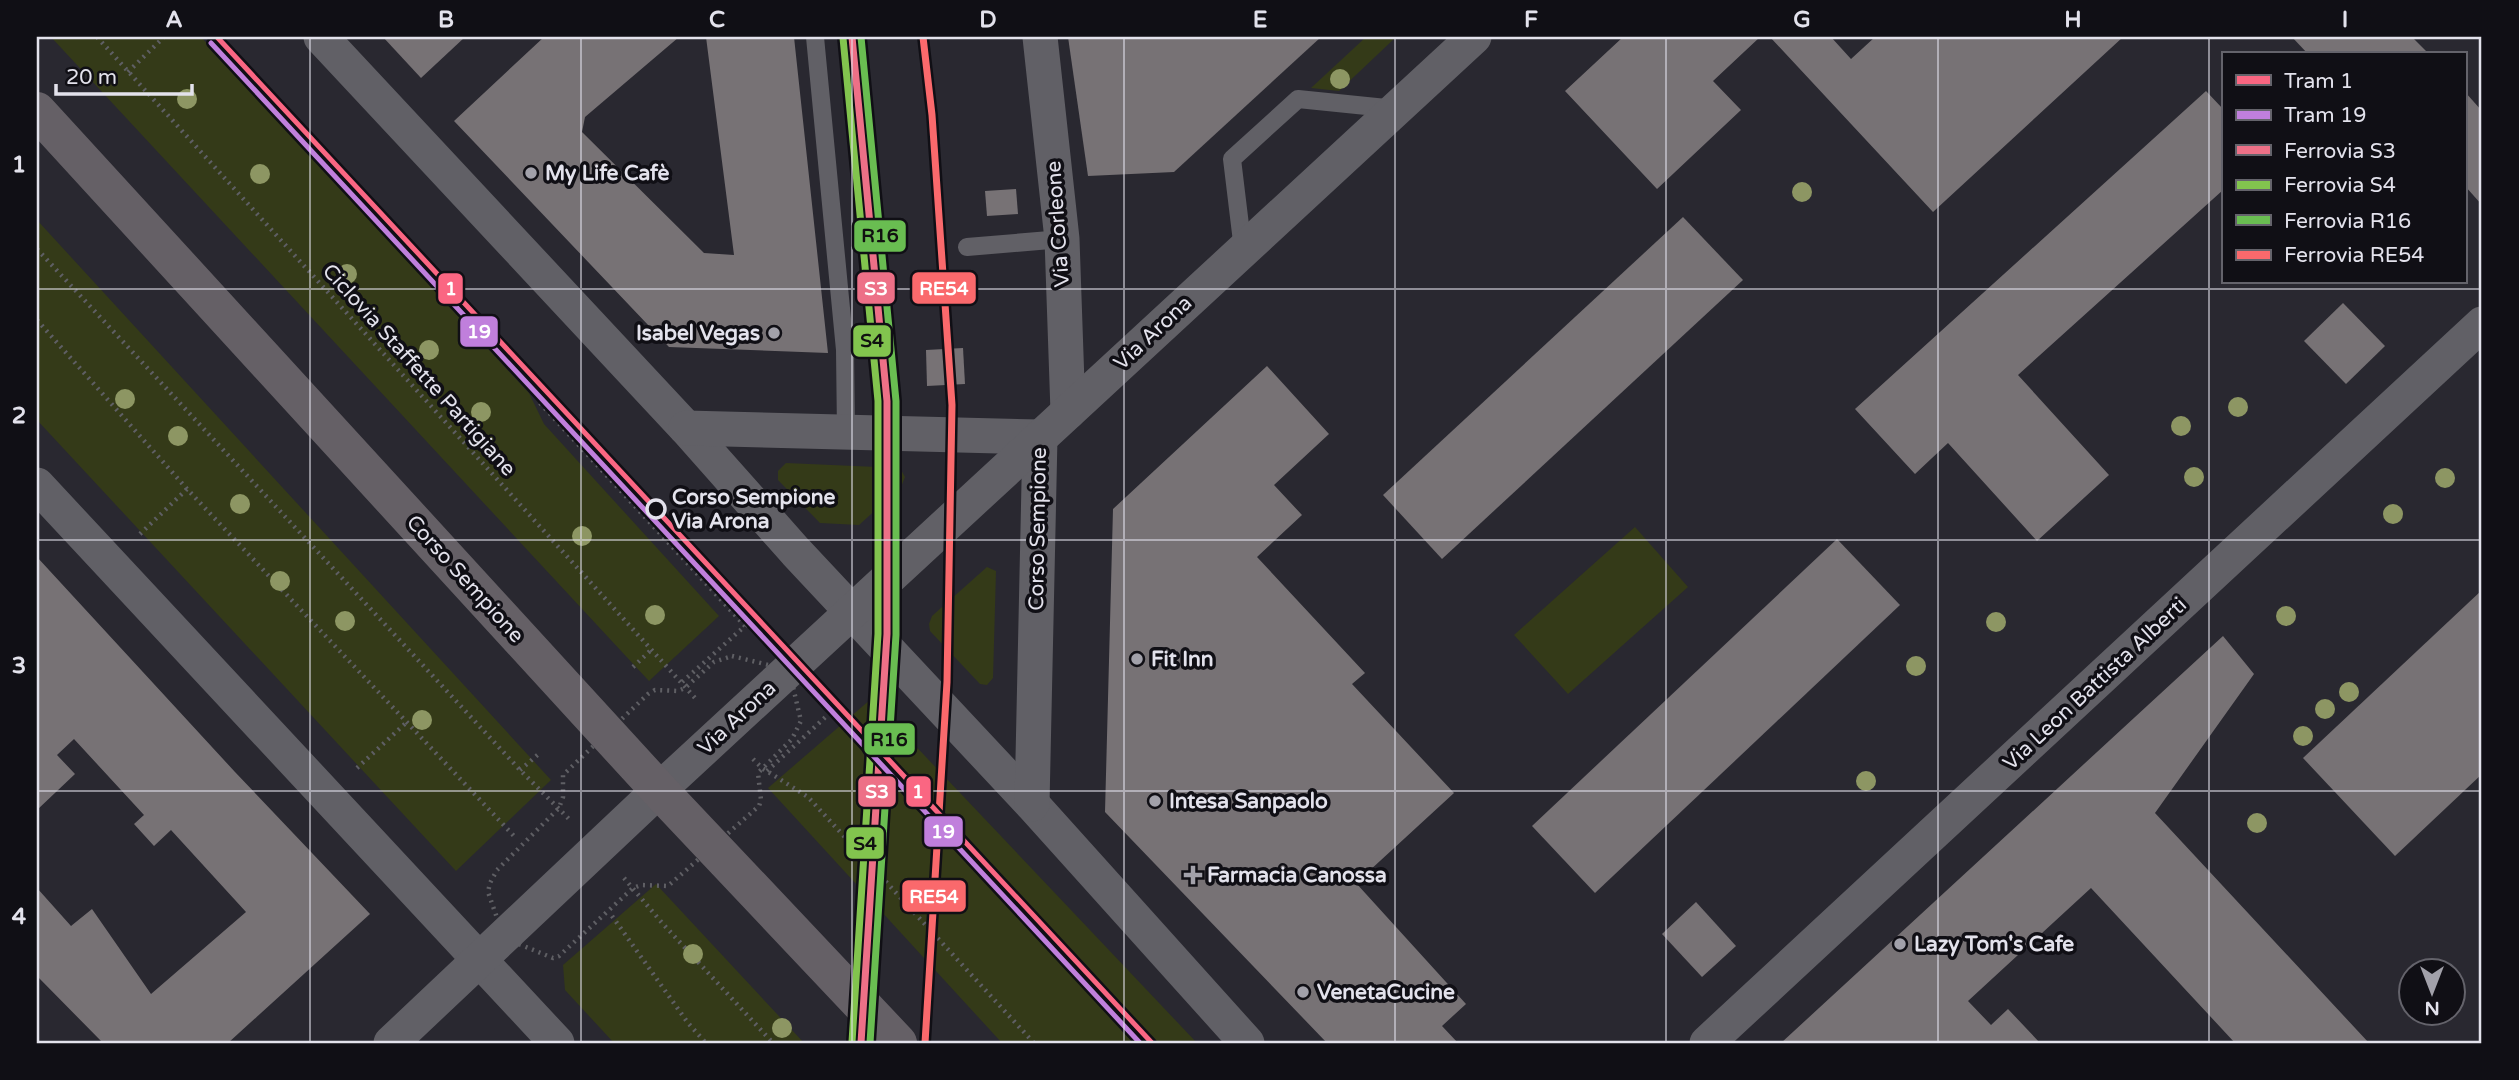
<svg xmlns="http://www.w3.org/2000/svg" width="2519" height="1080" viewBox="0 0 2519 1080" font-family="'Varela Round',sans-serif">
<rect width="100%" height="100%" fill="#292830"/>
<!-- green -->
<g fill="#343a18">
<polygon points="51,37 201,37 529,393 544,424 719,616 649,681"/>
<polygon points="1366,37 1396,37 1339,91 1311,88"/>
<polygon points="37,220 551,780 456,871 37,420"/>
<polygon points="786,463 900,468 905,477 901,487 859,525 820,523 778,480 778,471"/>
<polygon points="1635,527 1688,587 1568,694 1514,635"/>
<polygon points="987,567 996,571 993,678 987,685 980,684 930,631 929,624 932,616"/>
<polygon points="871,699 1197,1043 1002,1043 768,788"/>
<polygon points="656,884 804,1043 614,1043 565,990 563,965"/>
</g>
<!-- building -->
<g fill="#777275">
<polygon points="383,37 465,37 421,78"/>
<polygon points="544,37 679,37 585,117 582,132 704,253 734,255 706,37 794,37 828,353 669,347 454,121"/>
<polygon points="1068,37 1321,37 1174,172 1088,176"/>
<polygon points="1623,37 1760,37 1713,81 1741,110 1657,189 1565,91"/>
<polygon points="1770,37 1831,37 1851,59 1875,37 2123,37 1933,212"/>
<polygon points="2292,37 2412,37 2429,54 2308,54"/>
<polygon points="2206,91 2223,109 2223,190 2018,375 2109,475 2037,541 1948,443 1915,474 1855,409"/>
<polygon points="2465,92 2482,111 2482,205 2465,186"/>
<polygon points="1016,189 1018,214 987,216 985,191"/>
<polygon points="1683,217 1743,280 1442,559 1383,495"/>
<polygon points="2343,303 2385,346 2346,384 2304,341"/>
<polygon points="963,348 965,384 927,386 926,350"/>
<polygon points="1267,366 1329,434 1274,485 1302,515 1257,557 1365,673 1352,684 1454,793 1356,883 1466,1004 1442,1026 1458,1043 1327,1043 1105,812 1113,509"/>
<polygon points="1837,539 1900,605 1595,893 1532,826"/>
<polygon points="37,557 235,772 370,914 228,1043 103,1043 37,976 37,888 71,926 92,909 151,994 246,912 171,830 154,846 134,824 144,815 74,739 57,755 75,774 37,810"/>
<polygon points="2482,590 2482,774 2395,856 2303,758"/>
<polygon points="2223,636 2254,674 2155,813 2369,1043 2235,1043 2091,888 1968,1001 1991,1025 2008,1009 2040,1043 1781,1043"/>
<polygon points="1696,902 1736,946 1702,977 1662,934"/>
</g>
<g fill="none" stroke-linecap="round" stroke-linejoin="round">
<!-- path -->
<g stroke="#5f5f64" stroke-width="4.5" stroke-dasharray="2 5" stroke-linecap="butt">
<polyline points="97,37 696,699"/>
<polyline points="128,72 164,37"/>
<polyline points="37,249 520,770 570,820"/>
<polyline points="37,320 187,489 514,836"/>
<polyline points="540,403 745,626 681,683"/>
<polyline points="140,534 187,489"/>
<polygon points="732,656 789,670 801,721 792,739 758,773 761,800 759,806 668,886 641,885 633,888 559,956 553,958 504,938 488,892 490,883 497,870 559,808 563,797 563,775 648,694 655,690 678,691 685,688 714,662"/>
<polyline points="633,667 651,650"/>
<polyline points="753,759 762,768 808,797 1034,1043"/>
<polyline points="357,768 408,721"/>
<polyline points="520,770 541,752"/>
<polyline points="767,771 831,712"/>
<polyline points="624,878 663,924 773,1043"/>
<polyline points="612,916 688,1023 706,1043"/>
</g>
<!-- service -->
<g stroke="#616066" stroke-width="18">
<polyline points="815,37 845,350 846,433"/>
<polyline points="967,247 1062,239"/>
<polyline points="1243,250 1232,159 1298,99 1396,109"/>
</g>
<!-- minor -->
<g stroke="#616066" stroke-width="35">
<polyline points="321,37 686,428 796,552 1032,804 1247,1043"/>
<polyline points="1040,37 1062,239 1068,412"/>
<polyline points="686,428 1040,437"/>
<polyline points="37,485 557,1043"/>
<polyline points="1032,804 1040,437"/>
<polyline points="391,1043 659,790 1474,37"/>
<polyline points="1707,1043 2482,324"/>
</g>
<!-- secondary -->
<polyline stroke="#656066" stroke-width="38" points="37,111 659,790 898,1043"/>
<defs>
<polyline id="rail-1" points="852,37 887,401 887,634 861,1043"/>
<polyline id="rail-2" points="843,38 878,401 878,634 852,1042"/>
<polyline id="rail-3" points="861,37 896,401 896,635 870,1043"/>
<polyline id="rail-4" points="923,37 932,115 952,405 947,682 925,1043"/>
</defs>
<!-- rail-1 casing -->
<use href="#rail-1" stroke="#100f15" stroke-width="12"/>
<!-- rail-2 casing -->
<use href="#rail-2" stroke="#100f15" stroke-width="12"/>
<!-- rail-3 casing -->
<use href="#rail-3" stroke="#100f15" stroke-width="12"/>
<!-- rail-4 casing -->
<use href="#rail-4" stroke="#100f15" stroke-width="12"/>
<!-- rail-1 -->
<use href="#rail-1" stroke="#ed7087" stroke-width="7"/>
<!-- rail-2 -->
<use href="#rail-2" stroke="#82c44e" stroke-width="7"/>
<!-- rail-3 -->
<use href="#rail-3" stroke="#69bd51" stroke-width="7"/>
<!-- rail-4 -->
<use href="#rail-4" stroke="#fa696c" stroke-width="7"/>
<defs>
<polyline id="tram-1" points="217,37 1152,1043"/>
<polyline id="tram-2" points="211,43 1140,1043"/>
</defs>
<!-- tram-1 casing -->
<use href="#tram-1" stroke="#100f15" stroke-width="10"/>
<!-- tram-2 casing -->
<use href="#tram-2" stroke="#100f15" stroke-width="10"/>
<!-- tram-1 -->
<use href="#tram-1" stroke="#fa6682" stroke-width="5"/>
<!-- tram-2 -->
<use href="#tram-2" stroke="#c07fdc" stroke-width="5"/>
</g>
<!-- trees -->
<g fill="#8d9663">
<circle cx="1340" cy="79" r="10"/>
<circle cx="187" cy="99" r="10"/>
<circle cx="260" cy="174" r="10"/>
<circle cx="1802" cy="192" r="10"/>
<circle cx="347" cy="274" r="10"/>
<circle cx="429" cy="350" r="10"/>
<circle cx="125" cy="399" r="10"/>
<circle cx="2238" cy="407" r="10"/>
<circle cx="481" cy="412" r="10"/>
<circle cx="2181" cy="426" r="10"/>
<circle cx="178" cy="436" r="10"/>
<circle cx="2194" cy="477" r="10"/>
<circle cx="2445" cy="478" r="10"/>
<circle cx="240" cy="504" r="10"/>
<circle cx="2393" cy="514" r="10"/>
<circle cx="582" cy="536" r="10"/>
<circle cx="280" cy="581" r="10"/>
<circle cx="655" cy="615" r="10"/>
<circle cx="2286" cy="616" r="10"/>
<circle cx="345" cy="621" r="10"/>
<circle cx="1996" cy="622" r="10"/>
<circle cx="1916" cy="666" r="10"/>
<circle cx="2349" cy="692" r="10"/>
<circle cx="2325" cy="709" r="10"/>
<circle cx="422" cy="720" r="10"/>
<circle cx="2303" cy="736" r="10"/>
<circle cx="1866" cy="781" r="10"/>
<circle cx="2257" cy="823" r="10"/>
<circle cx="693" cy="954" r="10"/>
<circle cx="782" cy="1028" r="10"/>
</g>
<!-- grid -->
<path fill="none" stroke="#e3e2ec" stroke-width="2" stroke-opacity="0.55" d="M310 37V1043M581 37V1043M852 37V1043M1124 37V1043M1395 37V1043M1666 37V1043M1938 37V1043M2209 37V1043M37 289H2482M37 540H2482M37 791H2482"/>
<!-- markers -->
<g fill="#a2a1aa" stroke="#100f15" stroke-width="2.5">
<circle cx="531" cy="173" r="7"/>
<circle cx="774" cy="333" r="7"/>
<circle cx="1137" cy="659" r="7"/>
<circle cx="1155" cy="801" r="7"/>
<path d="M1189.5 864.5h7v7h7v7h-7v7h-7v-7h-7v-7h7z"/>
<circle cx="1900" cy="944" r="7"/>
<circle cx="1303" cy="992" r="7"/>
</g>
<circle fill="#100f15" stroke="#e3e2ec" stroke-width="3.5" cx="656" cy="509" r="9"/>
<g text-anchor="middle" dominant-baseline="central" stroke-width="7" stroke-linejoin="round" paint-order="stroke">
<!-- poi labels -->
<g font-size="21" font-weight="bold" fill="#e3e2ec" stroke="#100f15" text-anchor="start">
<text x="545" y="173">My Life Cafè</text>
<text x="760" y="333" text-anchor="end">Isabel Vegas</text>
<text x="1151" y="659">Fit Inn</text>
<text x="1169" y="801">Intesa Sanpaolo</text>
<text x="1207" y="875">Farmacia Canossa</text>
<text x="1914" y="944">Lazy Tom's Cafe</text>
<text x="1317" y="992">VenetaCucine</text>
</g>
<!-- street labels -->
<g font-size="21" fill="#e3e2ec" stroke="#100f15">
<text transform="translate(1058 224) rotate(-94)">Via Corleone</text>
<text transform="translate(1153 333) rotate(-43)">Via Arona</text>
<text transform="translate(419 370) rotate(48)">Ciclovia Staffette Partigiane</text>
<text transform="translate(1038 529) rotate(-89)">Corso Sempione</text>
<text transform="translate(465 579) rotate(48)">Corso Sempione</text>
<text transform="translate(2095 684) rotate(-43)">Via Leon Battista Alberti</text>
<text transform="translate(737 718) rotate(-43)">Via Arona</text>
</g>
<!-- stop labels -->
<g font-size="21" font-weight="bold" fill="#e3e2ec" stroke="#100f15" text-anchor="start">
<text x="672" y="497">Corso Sempione<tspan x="672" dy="24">Via Arona</tspan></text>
</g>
</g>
<g stroke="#100f15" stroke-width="2.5">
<rect x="853" y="219" width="54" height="34" rx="7" fill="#69bd51"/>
<rect x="856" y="271" width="40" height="34" rx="7" fill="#ed7087"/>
<rect x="911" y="271" width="66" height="34" rx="7" fill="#fa696c"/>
<rect x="437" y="272" width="27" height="33" rx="7" fill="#fa6682"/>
<rect x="459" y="315" width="40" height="33" rx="7" fill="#c07fdc"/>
<rect x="852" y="324" width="40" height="34" rx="7" fill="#82c44e"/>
<rect x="863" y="722" width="53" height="34" rx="7" fill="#69bd51"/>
<rect x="857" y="775" width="40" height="33" rx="7" fill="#ed7087"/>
<rect x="905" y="775" width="27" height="33" rx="7" fill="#fa6682"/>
<rect x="923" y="815" width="41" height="33" rx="7" fill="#c07fdc"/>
<rect x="845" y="826" width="40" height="34" rx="7" fill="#82c44e"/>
<rect x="901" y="879" width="66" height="34" rx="7" fill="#fa696c"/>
</g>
<g font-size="19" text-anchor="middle" font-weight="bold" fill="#fff">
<text x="876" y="295">S3</text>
<text x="944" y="295">RE54</text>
<text x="451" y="295">1</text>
<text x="479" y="338">19</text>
<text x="877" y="798">S3</text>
<text x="918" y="798">1</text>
<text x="943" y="838">19</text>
<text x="934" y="903">RE54</text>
</g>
<g font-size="19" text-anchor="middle" font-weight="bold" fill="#111">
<text x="880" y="242">R16</text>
<text x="872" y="347">S4</text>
<text x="889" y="746">R16</text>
<text x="865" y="850">S4</text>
</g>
<!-- border -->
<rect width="2519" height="1080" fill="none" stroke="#100f15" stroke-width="77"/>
<!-- legend -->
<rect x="2222" y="52" width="245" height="231" fill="#100f15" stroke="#64636b" stroke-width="2"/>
<rect x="2236" y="75" width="35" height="10" fill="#fa6682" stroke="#64636b" stroke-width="2"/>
<text x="2284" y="88" font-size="21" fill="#e3e2ec">Tram 1</text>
<rect x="2236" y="110" width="35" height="10" fill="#c07fdc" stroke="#64636b" stroke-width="2"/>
<text x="2284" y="122" font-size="21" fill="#e3e2ec">Tram 19</text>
<rect x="2236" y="145" width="35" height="10" fill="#ed7087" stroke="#64636b" stroke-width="2"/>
<text x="2284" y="158" font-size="21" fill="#e3e2ec">Ferrovia S3</text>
<rect x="2236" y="180" width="35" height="10" fill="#82c44e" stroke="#64636b" stroke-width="2"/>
<text x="2284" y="192" font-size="21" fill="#e3e2ec">Ferrovia S4</text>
<rect x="2236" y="215" width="35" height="10" fill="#69bd51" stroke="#64636b" stroke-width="2"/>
<text x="2284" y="228" font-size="21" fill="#e3e2ec">Ferrovia R16</text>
<rect x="2236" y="250" width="35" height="10" fill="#fa696c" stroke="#64636b" stroke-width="2"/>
<text x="2284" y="262" font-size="21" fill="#e3e2ec">Ferrovia RE54</text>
<!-- north arrow -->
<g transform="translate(2432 992) rotate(180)"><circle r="33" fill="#100f15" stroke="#64636b" stroke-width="2"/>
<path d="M0-5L12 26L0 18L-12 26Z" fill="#a2a1aa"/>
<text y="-10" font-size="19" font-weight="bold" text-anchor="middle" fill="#e3e2ec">N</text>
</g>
<!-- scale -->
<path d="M56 84v10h136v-10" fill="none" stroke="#e3e2ec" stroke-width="3.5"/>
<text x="66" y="84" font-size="21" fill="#e3e2ec" stroke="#100f15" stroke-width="5" paint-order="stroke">20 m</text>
<rect x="38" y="38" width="2442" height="1004" fill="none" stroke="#e3e2ec" stroke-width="2.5"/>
<g font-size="23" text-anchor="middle" font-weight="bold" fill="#e3e2ec">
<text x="174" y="27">A</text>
<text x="446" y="27">B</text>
<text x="717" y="27">C</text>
<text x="988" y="27">D</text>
<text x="1260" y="27">E</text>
<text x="1531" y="27">F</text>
<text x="1802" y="27">G</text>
<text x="2073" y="27">H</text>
<text x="2345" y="27">I</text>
<text x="19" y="172">1</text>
<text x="19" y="423">2</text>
<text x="19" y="673">3</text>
<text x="19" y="924">4</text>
</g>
</svg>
